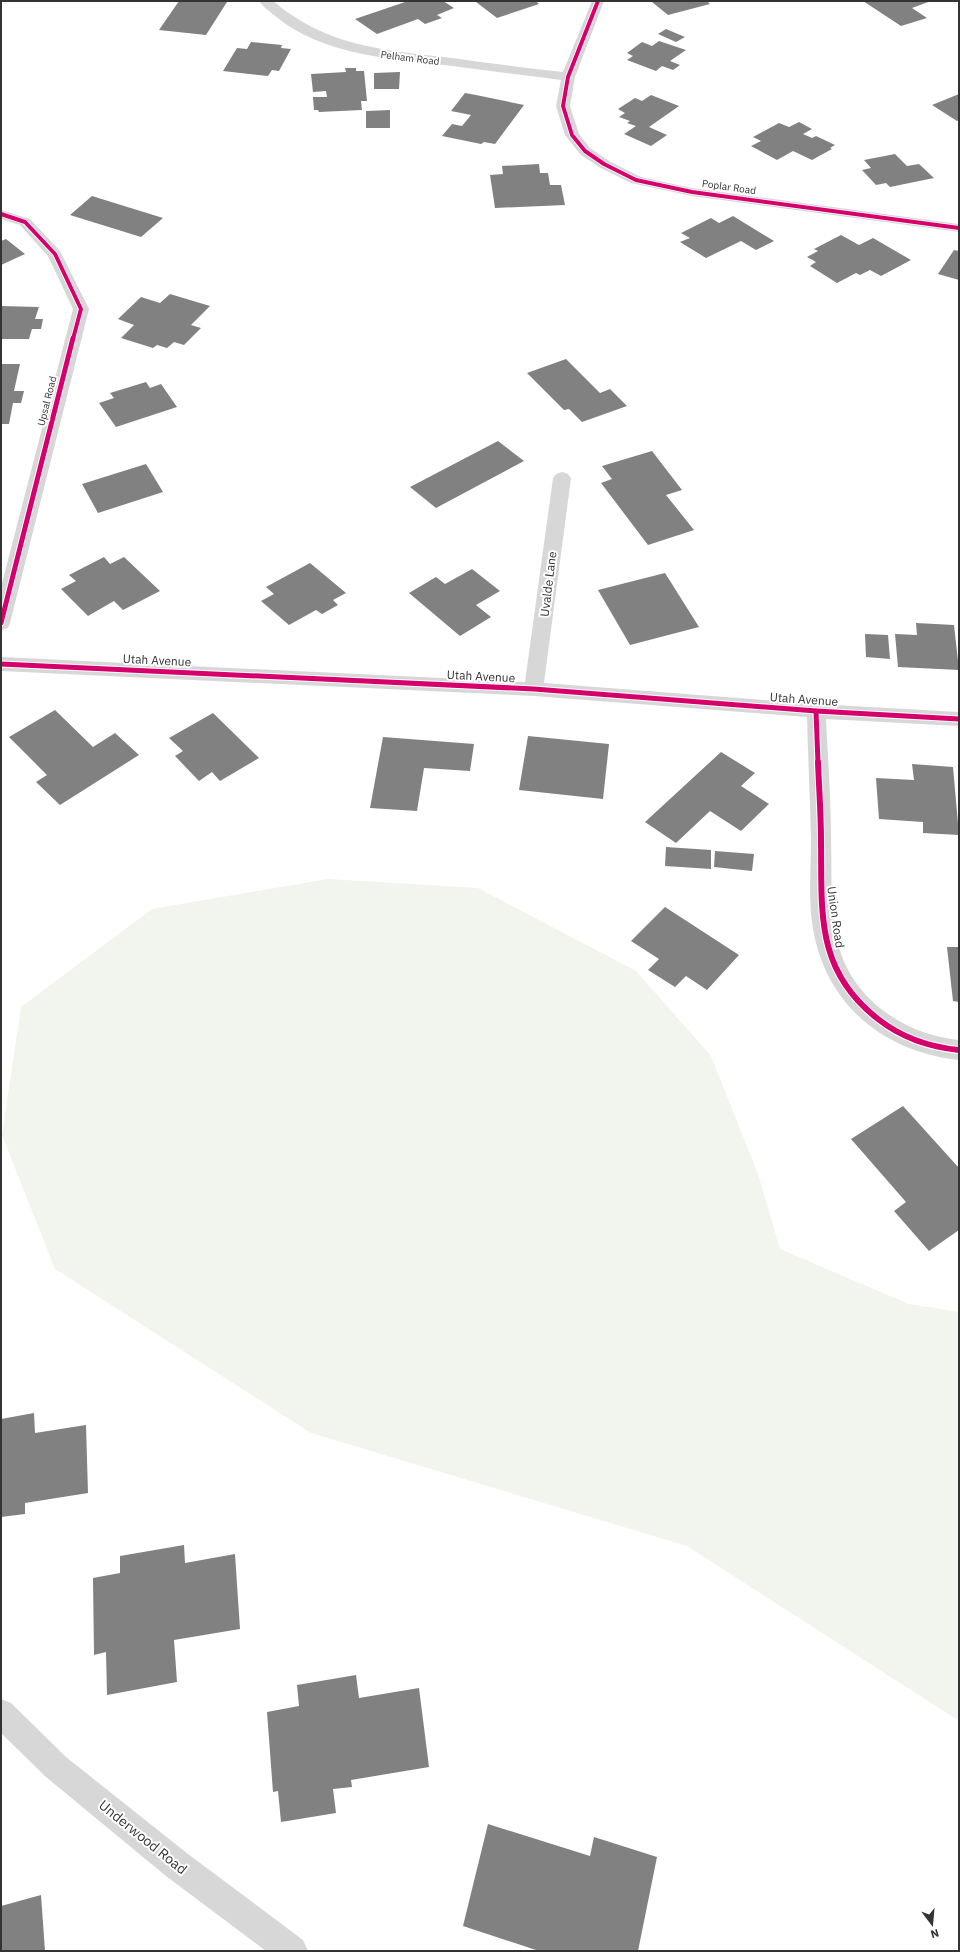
<svg xmlns="http://www.w3.org/2000/svg" width="960" height="1952" viewBox="0 0 960 1952" font-family="'IBM Plex Sans',sans-serif">
<rect width="100%" height="100%" fill="#fff"/>
<!-- green -->
<polygon fill="#f1f5ed" points="328,879 478,888 636,971 711,1056 758,1174 780,1249 909,1304 959,1312 959,1721 687,1546 311,1433 55,1269 2,1135 21,1007 152,909"/>
<!-- building -->
<g fill="#818181">
<polygon points="179,1 217,1 227,2 206,35 159,30"/>
<polygon points="408,1 443,1 454,8 437,15 442,18 425,24 418,19 377,34 355,19"/>
<polygon points="481,1 540,1 537,2 539,4 497,18 476,2"/>
<polygon points="656,1 707,1 710,4 668,15 652,2"/>
<polygon points="863,1 931,1 912,8 927,18 901,26"/>
<polygon points="666,29 685,37 676,42 658,34"/>
<polygon points="659,41 686,50 670,61 680,65 673,70 662,66 656,71 627,60 633,56 627,53 642,42 652,46"/>
<polygon points="251,42 282,45 281,48 291,49 279,71 272,70 268,76 223,71 237,48 247,49"/>
<polygon points="345,68 356,68 356,71 364,71 367,101 361,101 362,110 319,112 318,110 314,110 313,97 327,97 326,91 313,92 311,74 346,72"/>
<polygon points="400,72 399,89 374,89 374,73"/>
<polygon points="465,93 476,95 524,105 495,144 484,142 481,144 442,136 452,124 462,126 471,115 451,111"/>
<polygon points="959,94 959,120 957,121 932,105"/>
<polygon points="651,95 679,106 649,127 667,135 651,146 624,134 636,126 627,123 630,121 619,117 625,113 618,109 635,98 642,101"/>
<polygon points="390,110 390,128 366,128 366,111"/>
<polygon points="799,122 812,129 803,134 812,138 816,136 835,145 830,148 832,149 812,160 793,151 777,160 751,146 761,141 753,137 779,123 789,127"/>
<polygon points="895,154 907,166 919,164 934,178 890,187 886,183 876,185 862,170 871,168 864,160"/>
<polygon points="539,164 540,173 548,173 550,185 561,185 565,205 495,208 490,175 503,174 502,166"/>
<polygon points="92,196 163,218 141,237 70,215"/>
<polygon points="733,216 774,241 756,250 741,241 706,258 680,242 690,238 681,233 711,218 719,223"/>
<polygon points="841,235 859,245 873,238 911,260 881,276 870,270 860,275 856,273 837,283 810,266 816,262 807,257 818,251 814,249"/>
<polygon points="6,239 25,254 1,265 1,241"/>
<polygon points="954,250 959,251 959,280 938,274"/>
<polygon points="170,294 210,306 191,325 201,328 184,345 174,342 167,348 157,345 153,348 121,338 134,325 118,319 141,297 160,303"/>
<polygon points="1,306 39,307 35,319 43,319 41,329 32,329 29,339 1,339"/>
<polygon points="566,359 600,393 610,389 627,406 582,422 569,409 564,410 527,373"/>
<polygon points="1,364 20,364 14,391 24,391 21,403 13,403 9,424 1,424"/>
<polygon points="146,382 150,388 161,384 177,407 116,427 99,403 114,398 110,393"/>
<polygon points="498,441 524,461 436,508 410,487"/>
<polygon points="652,451 682,490 666,495 694,530 648,545 601,483 612,479 602,466"/>
<polygon points="146,464 163,492 98,513 82,484"/>
<polygon points="104,557 110,564 124,557 160,591 123,610 114,601 88,616 61,589 76,581 69,575"/>
<polygon points="310,563 346,593 333,600 338,605 322,614 316,610 289,625 261,601 274,594 266,587"/>
<polygon points="472,569 500,591 476,605 491,617 460,636 409,593 436,577 445,584"/>
<polygon points="665,573 699,627 630,645 598,590"/>
<polygon points="916,623 954,625 959,670 898,667 895,634 917,635"/>
<polygon points="865,634 888,635 890,659 866,657"/>
<polygon points="55,710 93,747 115,733 139,755 60,805 36,782 47,775 9,737"/>
<polygon points="213,713 259,758 220,781 212,772 199,781 175,756 183,751 169,738"/>
<polygon points="528,736 609,744 603,799 519,790"/>
<polygon points="383,737 474,744 470,771 424,768 417,811 370,808"/>
<polygon points="721,752 755,773 741,786 769,804 741,831 710,811 676,843 645,822"/>
<polygon points="912,764 953,767 959,835 923,833 923,822 879,819 876,778 914,780"/>
<polygon points="666,847 711,850 711,869 665,866"/>
<polygon points="715,851 754,854 752,871 714,867"/>
<polygon points="665,907 739,955 707,990 686,976 675,987 648,970 659,959 631,941"/>
<polygon points="947,947 959,947 959,1002 953,1001"/>
<polygon points="903,1106 959,1168 959,1230 929,1251 894,1211 906,1202 851,1139"/>
<polygon points="34,1413 35,1433 86,1425 88,1493 25,1503 25,1514 1,1517 1,1419"/>
<polygon points="184,1545 185,1563 235,1554 240,1629 174,1640 177,1682 107,1695 106,1652 94,1655 93,1578 120,1573 120,1556"/>
<polygon points="356,1675 359,1698 419,1688 429,1767 351,1780 352,1787 333,1789 336,1813 281,1822 278,1791 273,1792 267,1712 299,1706 297,1685"/>
<polygon points="488,1824 590,1856 594,1837 657,1857 638,1951 539,1951 463,1926"/>
<polygon points="41,1895 45,1951 1,1951 1,1906"/>
</g>
<g fill="none" stroke-linecap="round" stroke-linejoin="round">
<!-- minor -->
<g fill="#d7d7d7" fill-rule="evenodd">
<path d="M259 1H273C328 47 383 50 452 58 489 63 526 68 563 72L592 1H604L575 77 570 106 579 134 590 148 609 161 641 177 692 188 959 224V232L692 196 631 183 599 167 580 154 565 135 556 106 561 80C525 75 488 71 452 66 393 59 322 56 274 15 269 11 263 7 259 1Z"/>
<polygon points="1,210 30,219 60,251 89,309 10,623 8,628 1,630 1,587 73,309 48,256 20,225 1,219"/>
<path d="M562 472 568 474 571 478 544 683 816 704 959 712V726L826 719C828 759 831 799 831 840 833 907 824 965 884 1011 907 1028 931 1037 959 1040V1060C884 1052 826 1005 813 929 808 899 811 869 811 838 810 798 808 758 807 717L534 696 1 671V657L525 682 553 478 556 474Z"/>
<polygon points="1,1699 11,1703 66,1757 188,1854 303,1940 308,1951 266,1951 166,1876 46,1777 1,1733"/>
</g>
<defs>
<g id="cycleway-far2">
<polyline points="598,1 568,77 563,106 572,135 585,151 604,164 636,180 692,192 959,228"/>
<polyline points="1,214 25,222 55,254 81,309 73,339"/>
</g>
<g id="cycleway-far1">
<polyline points="1,623 73,338"/>
<polyline points="1,664 534,689 816,711 959,719"/>
<polyline points="816,711 818,763"/>
</g>
<path id="cycleway" d="M818 762C819 788 821 814 821 841 822 912 815 970 878 1019 902 1038 929 1047 959 1050"/>
</defs>
<!-- cycleway-far2 casing -->
<use href="#cycleway-far2" stroke="#fff" stroke-width="5.5"/>
<!-- cycleway-far1 casing -->
<use href="#cycleway-far1" stroke="#fff" stroke-width="7"/>
<!-- cycleway casing -->
<use href="#cycleway" stroke="#fff" stroke-width="8"/>
<!-- cycleway-far2 -->
<use href="#cycleway-far2" stroke="#d6006c" stroke-width="4"/>
<!-- cycleway-far1 -->
<use href="#cycleway-far1" stroke="#d6006c" stroke-width="5"/>
<!-- cycleway -->
<use href="#cycleway" stroke="#d6006c" stroke-width="6"/>
</g>
<g text-anchor="middle" dominant-baseline="central" stroke-width="4" stroke-linejoin="round" paint-order="stroke">
<!-- far-street labels -->
<g font-size="10" fill="#333" stroke="#fff">
<text transform="translate(410 58) rotate(7)">Pelham Road</text>
<text transform="translate(729 187) rotate(8)">Poplar Road</text>
<text transform="translate(47 401) rotate(-76)">Upsal Road</text>
</g>
<!-- street labels -->
<g font-size="12" fill="#333" stroke="#fff">
<text transform="translate(548 584) rotate(-83)">Uvalde Lane</text>
<text transform="translate(157 660) rotate(3)">Utah Avenue</text>
<text transform="translate(481 676) rotate(3)">Utah Avenue</text>
<text transform="translate(804 699) rotate(4)">Utah Avenue</text>
<text transform="translate(836 917) rotate(82)">Union Road</text>
</g>
<!-- near-street labels -->
<g font-size="14" fill="#333" stroke="#fff">
<text transform="translate(143 1837) rotate(39)">Underwood Road</text>
</g>
</g>
<!-- border -->
<rect width="960" height="1952" fill="none" stroke="#333333" stroke-width="4"/>
<!-- north arrow -->
<g transform="translate(932 1924) rotate(164)" stroke="#ffffff" stroke-width="3" paint-order="stroke">
<path d="M0-3L7 15L0 10L-7 15Z" fill="#333333"/>
<text y="-6" font-size="11" font-weight="bold" text-anchor="middle" fill="#333333">N</text>
</g>
</svg>
